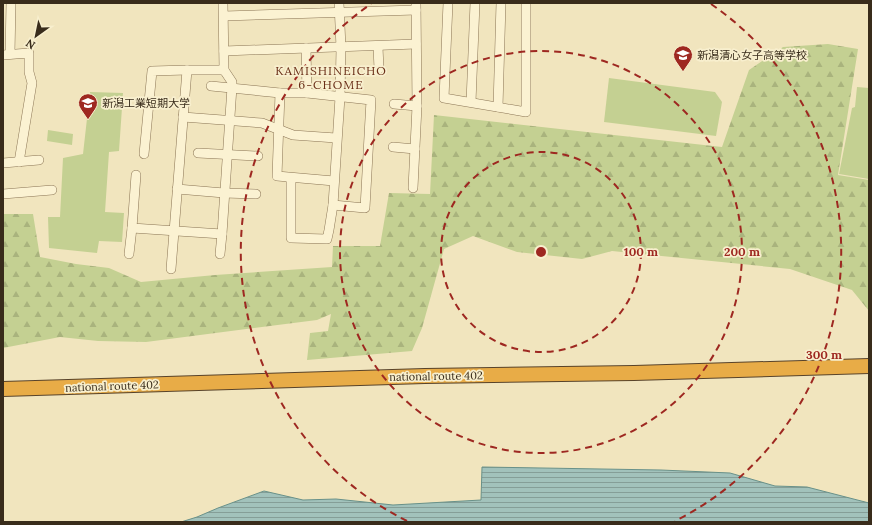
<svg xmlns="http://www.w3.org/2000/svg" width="872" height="525" viewBox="0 0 872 525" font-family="Lora,'Noto Sans JP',serif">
<defs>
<pattern id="forest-firs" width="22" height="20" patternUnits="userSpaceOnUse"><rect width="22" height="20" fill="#c4d092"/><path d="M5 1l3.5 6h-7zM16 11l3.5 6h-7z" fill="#a9b37d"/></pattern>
<pattern id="water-rules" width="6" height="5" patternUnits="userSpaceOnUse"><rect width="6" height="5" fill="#a2c2bb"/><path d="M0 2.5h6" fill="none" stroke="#859e97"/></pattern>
</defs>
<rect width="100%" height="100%" fill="#f1e5be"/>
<!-- forest -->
<polygon fill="url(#forest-firs)" points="828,44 858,49 838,175 869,180 869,311 852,290 790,269 612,251 582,259 517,252 473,236 444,249 422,328 412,351 307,360 310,333 328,331 331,314 317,320 146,342 98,341 60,337 3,348 3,214 33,214 40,257 76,264 109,268 141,282 215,275 332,267 333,246 380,246 389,193 430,194 434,115 722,147 749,70 783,47"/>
<!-- pitch -->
<g fill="#c4d092">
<polygon points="609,78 715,92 722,102 716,136 604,122"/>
<polygon points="857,87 869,88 869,179 839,174 852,108 855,107"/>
<polygon points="90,92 123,93 119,151 109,152 105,212 124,213 122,242 99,241 97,253 49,248 48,217 60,217 63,158 83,154"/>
<polygon points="48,130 73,134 72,145 47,141"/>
</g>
<!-- water -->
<polygon fill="url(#water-rules)" stroke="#699189" points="482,467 661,470 730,473 775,486 807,487 869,503 869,522 181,522 197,517 218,508 264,491 303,500 336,499 393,505 481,500"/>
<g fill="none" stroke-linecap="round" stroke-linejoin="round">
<defs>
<g id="minor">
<polyline points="448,3 444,98 526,112 526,3"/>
<polyline points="224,16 416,10"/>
<polyline points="378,47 379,69"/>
<polyline points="306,48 307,93"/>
<polyline points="224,51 416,44"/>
<polyline points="10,54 11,3"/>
<polyline points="3,55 29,53 29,72 32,83 19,162"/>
<polyline points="211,86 280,93 307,93 371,100 365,208 333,205"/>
<polyline points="280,93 277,176 334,181"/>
<polyline points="471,102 475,3"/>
<polyline points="394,104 417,106"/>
<polyline points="498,107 501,3"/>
<polyline points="183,117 262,123 293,135 336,138"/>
<polyline points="393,147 415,149"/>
<polyline points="198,153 258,156"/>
<polyline points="144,154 152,71 187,70"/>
<polyline points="3,163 39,160"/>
<polyline points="136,175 132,228 222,234 232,87 232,82 224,70 223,3"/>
<polyline points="291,178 291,238 327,239 329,230 333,205 340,97 341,48 339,3"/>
<polyline points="413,188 417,106 416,3"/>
<polyline points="177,189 224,193 256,194"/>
<polyline points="3,194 52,190"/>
<polyline points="129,254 132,228"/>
<polyline points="220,254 222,234"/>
<polyline points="171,269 187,70 224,70"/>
</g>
<polyline id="highway" points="3,389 425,376 634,373 869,366"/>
</defs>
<!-- minor casing -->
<use href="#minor" stroke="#8b7555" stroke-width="10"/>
<!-- highway casing -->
<use href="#highway" stroke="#58432a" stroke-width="16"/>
<!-- minor -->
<use href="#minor" stroke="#fbf2d2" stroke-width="9"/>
<!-- highway -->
<use href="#highway" stroke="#e8ac47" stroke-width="14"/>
</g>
<!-- distance rings -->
<g fill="none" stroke="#9e2821" stroke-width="2" stroke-dasharray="7 5">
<circle cx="541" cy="252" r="100"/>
<circle cx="541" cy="252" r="201"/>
<path d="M407 521A301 301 0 0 1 371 4M711 4A301 301 0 0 1 675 521"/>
</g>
<!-- icons -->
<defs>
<symbol id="school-pin" viewBox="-11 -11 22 30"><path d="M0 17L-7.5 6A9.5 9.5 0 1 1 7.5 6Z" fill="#9e2821" stroke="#f8efce"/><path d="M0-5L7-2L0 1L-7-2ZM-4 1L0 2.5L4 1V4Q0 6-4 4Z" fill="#fff"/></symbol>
<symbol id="university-pin" viewBox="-11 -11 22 30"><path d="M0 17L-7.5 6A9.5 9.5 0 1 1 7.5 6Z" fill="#9e2821" stroke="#f8efce"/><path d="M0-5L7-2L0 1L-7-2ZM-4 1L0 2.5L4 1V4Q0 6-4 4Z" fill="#fff"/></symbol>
</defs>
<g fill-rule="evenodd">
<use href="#school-pin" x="672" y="44" width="22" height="30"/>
<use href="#university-pin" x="77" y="92" width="22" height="30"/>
</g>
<g text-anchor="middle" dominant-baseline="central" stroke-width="3.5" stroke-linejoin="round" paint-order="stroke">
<!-- poi labels -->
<g font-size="11" fill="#392c1b" stroke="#f8efce" text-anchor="start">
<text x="697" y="55">新潟清心女子高等学校</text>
<text x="102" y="103">新潟工業短期大学</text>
</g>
<!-- street labels -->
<g font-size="11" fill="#392c1b" stroke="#f8efce">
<text transform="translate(436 376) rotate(-1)">national route 402</text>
<text transform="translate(112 386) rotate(-2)">national route 402</text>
</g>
<!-- neighbourhood labels -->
<g font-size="12" letter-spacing="1" fill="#692e17" stroke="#f8efce">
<text x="331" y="70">KAMISHINEICHO<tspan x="331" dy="14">6-CHOME</tspan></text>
</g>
</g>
<circle cx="541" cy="252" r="6" fill="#9e2821" stroke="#f8efce" stroke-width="2"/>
<g font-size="12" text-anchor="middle" font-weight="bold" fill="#9e2821" stroke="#f8efce" stroke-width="3.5" stroke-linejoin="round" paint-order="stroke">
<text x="641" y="256">100 m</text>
<text x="742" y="256">200 m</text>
<text x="824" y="359">300 m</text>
</g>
<!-- border -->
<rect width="872" height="525" fill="none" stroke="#392c1b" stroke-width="8"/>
<!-- north arrow -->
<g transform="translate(36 36) rotate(213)" stroke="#f8efce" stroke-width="3" paint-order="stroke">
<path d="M0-3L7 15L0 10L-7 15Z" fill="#392c1b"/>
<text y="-6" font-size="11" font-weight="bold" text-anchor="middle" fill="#392c1b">N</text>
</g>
</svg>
